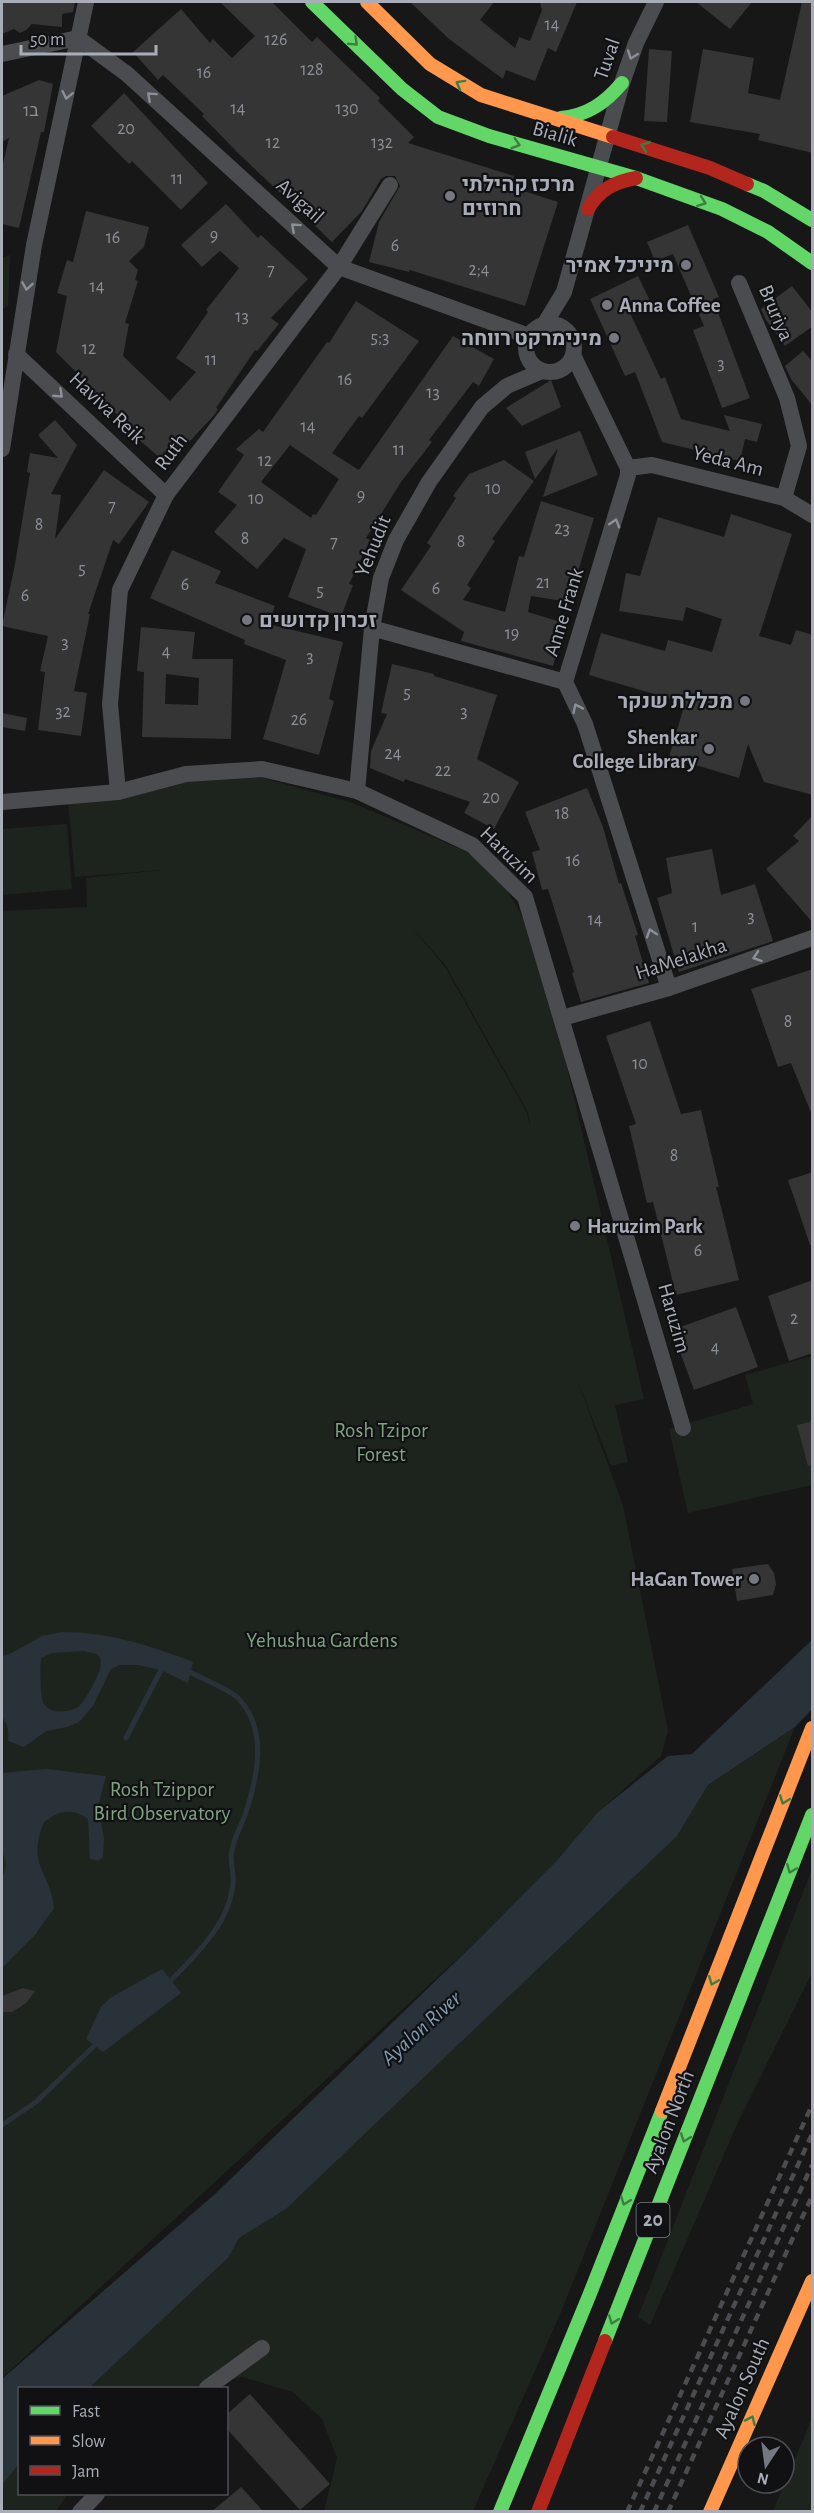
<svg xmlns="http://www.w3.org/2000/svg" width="814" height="2513" viewBox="0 0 814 2513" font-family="'Alegreya Sans',Heebo,sans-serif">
<rect width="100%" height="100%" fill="#171717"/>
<!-- green -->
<g fill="#1d241e" fill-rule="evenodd">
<polygon points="10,255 8,306 2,309 2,258"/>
<path d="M259 777 353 803 465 851 480 862 507 890 523 918 556 1020 644 1399 615 1405 628 1462 611 1466 577 1379 623 1506 668 1731 661 1756 598 1812 559 1858 481 1937 2 2378V911L87 907 86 878 162 870 75 877 68 801 190 779ZM409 924 446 966 528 1112 531 1131 527 1113 445 967Z"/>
<polygon points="67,824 72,889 2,895 2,829"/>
<polygon points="812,1356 812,1485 688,1513 669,1429 753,1404 745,1375"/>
<polygon points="795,1727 561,2312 473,2511 324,2511 337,2458 322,2419 293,2392 242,2377 194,2388 89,2388 228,2258 238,2238 286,2209 677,1836 708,1785"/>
<polygon points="812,1869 812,1973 739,2120 650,2325 638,2317"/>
<polygon points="812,2418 812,2511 773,2511"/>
<polygon points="19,2464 20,2494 68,2494 56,2511 2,2512 2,2485"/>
</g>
<!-- water -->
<g fill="#2a3239" fill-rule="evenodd">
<path d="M62 1632C108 1632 149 1645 193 1662L188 1683 161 1670 139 1665H119L111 1669 93 1706 79 1722 67 1727 46 1731 24 1747 8 1741C9 1732 8 1724 2 1717V1656L12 1653 42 1636ZM84 1651 97 1654C99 1656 101 1659 101 1662 102 1671 85 1702 78 1707 69 1713 50 1714 44 1704 40 1698 40 1667 41 1658L52 1653Z"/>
<polygon points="812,1640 812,1709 795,1727 708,1785 677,1836 286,2209 239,2238 228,2258 89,2388 20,2388 19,2464 2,2485 2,2379 215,2194 481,1937 559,1858 598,1812 668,1756 692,1754"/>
<path d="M46 1769 106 1776 98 1806 104 1839 103 1857 98 1861 90 1859 88 1819C71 1807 59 1811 44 1822 26 1866 50 1870 54 1908L34 1936 2 1968V1879L6 1865 2 1849V1773Z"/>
<polygon points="162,1969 181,1993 103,2052 86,2039 101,2007 110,1998"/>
</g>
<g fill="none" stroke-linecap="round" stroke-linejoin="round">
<!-- stream -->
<g stroke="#2a3239" stroke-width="5">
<polyline points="126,1738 161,1670"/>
<path d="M171 1980C197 1954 231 1921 233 1882 234 1871 229 1860 232 1850 234 1838 241 1826 245 1815 257 1779 269 1730 238 1698 229 1689 203 1679 190 1672"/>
<polyline points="2,2125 36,2102 95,2045"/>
</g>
</g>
<!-- building -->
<g fill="#353536" fill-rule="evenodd">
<polygon points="2,2 75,2 73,12 62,14 62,27 32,24 26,30 20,33 14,29 2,34"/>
<polygon points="220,2 272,2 312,42 317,37 380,98 378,101 414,137 408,143 514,176 511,187 558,202 525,306 410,270 409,272 369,262 379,222 400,186 395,176 386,176 381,179 362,211 332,242 239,154 202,116 204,114 163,75 158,80 133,52 181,9 210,43 213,39 232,58 255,36"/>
<polygon points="410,2 494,2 480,20 515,48 519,37 530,41 542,10 540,2 577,2 556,52 548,48 535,81 506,70 503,79 449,39"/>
<polygon points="696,2 752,2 730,29"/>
<polygon points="802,2 813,2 813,153 758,140 760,134 690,122 703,49 754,58 748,93 780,100"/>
<polygon points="649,49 672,51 667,122 644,121"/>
<polygon points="39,80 53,84 44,132 41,132 19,228 2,224 2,168 9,138 2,142 2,96"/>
<polygon points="124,93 208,183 181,210 132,161 129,164 91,126"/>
<polygon points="226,204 258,238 261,235 308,279 271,318 279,324 257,351 255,350 216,408 218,409 215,414 168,465 137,438 139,435 94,393 95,391 56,352 67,296 57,293 67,260 73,262 86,211 149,227 144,247 129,261 138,270 135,280 138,281 125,323 129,324 123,356 170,401 196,372 176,358 208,312 206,310 239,268 220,251 202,267 181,245"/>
<polygon points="688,225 719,297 713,299 750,398 722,408 693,330 704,326 673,254 655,261 647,242"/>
<polygon points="638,276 651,303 630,313 661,379 665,377 681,419 730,431 724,415 762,424 757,442 745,439 740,461 662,442 635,372 625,376 590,299"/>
<polygon points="792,286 813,313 813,326 785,346 766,320 761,309"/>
<path d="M356 301 419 341 362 418 359 416 332 453 359 470 453 336 494 359 479 386 473 382 429 440 432 442 401 482 366 538 370 540 349 584 353 585 341 617 288 597 306 549 284 538 257 569 214 532 237 505 218 492 244 455 236 449 259 429 263 432 327 342 329 343ZM290 445 339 479 316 515 313 514 311 518 261 482Z"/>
<polygon points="803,351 813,362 813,406 791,379 785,366"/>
<polygon points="551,380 561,407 522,426 506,408"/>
<polygon points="55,420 77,445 51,494 61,495 55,539 104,470 149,502 119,544 113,540 88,614 90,614 74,691 87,693 81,736 38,730 45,672 40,671 48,636 2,626 15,564 30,473 27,472 30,453 58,458 38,435"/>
<polygon points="580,431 598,475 543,497 558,448 535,479 525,452"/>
<polygon points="504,460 534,481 492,539 495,541 467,585 471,588 463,600 505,612 519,556 524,557 541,501 594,518 569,602 531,596 528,612 564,623 553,666 461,641 464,632 401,590 431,546 427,543 456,498 453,496 469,474"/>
<polygon points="731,514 792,534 759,636 791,645 796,630 813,635 813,795 764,782 748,744 739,778 669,757 685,703 589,675 601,633 665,651 668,640 712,652 722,619 686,607 683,621 619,611 626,573 640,576 658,517 724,537"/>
<polygon points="172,550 221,571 215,583 275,606 268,624 343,642 329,699 334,701 319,755 263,739 286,660 244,644 245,640 150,598"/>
<path d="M141 627 195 632 192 659H233L231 739 142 737 144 672 137 671ZM166 674 199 678 198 705 165 704Z"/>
<polygon points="392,664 434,674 434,676 497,695 477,759 519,782 494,829 464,813 470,802 405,779 404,782 370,768 371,751 387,714 381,713"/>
<polygon points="2,713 27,718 25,731 2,727"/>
<polygon points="587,788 603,827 619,884 621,883 638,935 635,936 649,983 581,1002 572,973 574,972 548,889 542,890 532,852 540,850 525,812"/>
<polygon points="813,815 813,923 766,869 799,841 793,836"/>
<polygon points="712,849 721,895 755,884 773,941 679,972 657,898 672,893 666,858"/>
<polygon points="813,969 813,1115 812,1115 791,1063 778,1067 751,989"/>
<polygon points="650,1021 681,1114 701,1110 719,1187 716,1187 739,1280 676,1295 653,1202 647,1203 629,1126 636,1124 606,1036"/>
<polygon points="813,1172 813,1245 810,1245 788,1180"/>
<polygon points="813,1280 813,1353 789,1361 768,1296"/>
<polygon points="736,1307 758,1367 694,1390 672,1330"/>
<polygon points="813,1421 813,1465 808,1466 797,1425"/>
<polygon points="768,1564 774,1573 776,1584 773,1595 737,1601 732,1569"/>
<polygon points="23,1988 35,1991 27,2002 20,2007 12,2012 2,2012 2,1996"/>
<polygon points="250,2394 330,2484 300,2510 226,2428 226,2415"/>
<polygon points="241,2487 263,2511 212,2511"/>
</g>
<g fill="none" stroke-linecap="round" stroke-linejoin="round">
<!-- street -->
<g stroke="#4b4c50" stroke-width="16">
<polyline points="78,38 127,74 339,267 529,336"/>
<polyline points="2,54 78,38"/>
<polyline points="739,283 787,398 799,446 784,498"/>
<circle cx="550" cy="348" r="24"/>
<polyline points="544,325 564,292 622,83 636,43 656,2"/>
<polyline points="16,354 166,495"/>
<polyline points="573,355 628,468 628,475 565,682 585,724 669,988"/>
<polyline points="2,449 34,245 86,2"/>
<polyline points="628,468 652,465 784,498 812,515"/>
<polyline points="372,628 565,682"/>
<polyline points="357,791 372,628 381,578 396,540 429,482 482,407 507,386 542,371"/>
<polyline points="118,792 110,704 120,590 166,495 339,267 390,185"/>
<polyline points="2,802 118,792 186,774 262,769 357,791 472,845 525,897 683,1428"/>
<polyline points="562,1018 669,988 812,938"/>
<polyline points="207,2388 262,2348"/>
<polyline points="80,2512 97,2494"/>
</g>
<!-- fast -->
<g stroke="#63d668" stroke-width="14">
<polyline points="312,2 402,89 438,117 489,136 636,178 722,209 768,232 812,263"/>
<path d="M561 118C588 115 605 103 622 83"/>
<polyline points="747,184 764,191 812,220"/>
<polyline points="605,2341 812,1815"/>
<polyline points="500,2512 589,2296 662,2111"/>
</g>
<!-- slow -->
<g stroke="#ff974d" stroke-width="14">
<polyline points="367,2 430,64 481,95 613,137"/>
<polyline points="662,2111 812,1728"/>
<polyline points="710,2512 812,2281"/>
</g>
<!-- jam -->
<g stroke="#b3261e" stroke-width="14">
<polyline points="613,137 710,168 747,184"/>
<path d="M588 209C599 190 614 182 636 178"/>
<polyline points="538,2512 605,2341"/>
</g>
<!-- rail -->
<g stroke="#4b4c4f" stroke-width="4.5" stroke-dasharray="8 6" stroke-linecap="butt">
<polyline points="627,2512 812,2105"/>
<polyline points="640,2512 812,2134"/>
<polyline points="654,2512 812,2165"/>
<polyline points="668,2512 812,2196"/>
</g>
</g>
<!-- one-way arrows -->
<defs><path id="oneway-chevron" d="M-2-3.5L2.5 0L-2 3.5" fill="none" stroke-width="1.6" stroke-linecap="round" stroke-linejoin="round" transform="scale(1.5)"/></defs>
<g stroke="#3e7d42">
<use href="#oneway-chevron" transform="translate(354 42) rotate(44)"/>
<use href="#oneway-chevron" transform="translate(460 84) rotate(-151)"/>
<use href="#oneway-chevron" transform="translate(516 144) rotate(17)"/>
<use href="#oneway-chevron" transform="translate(645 146) rotate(-161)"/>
<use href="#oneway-chevron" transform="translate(702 202) rotate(20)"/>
<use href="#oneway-chevron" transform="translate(784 1800) rotate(111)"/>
<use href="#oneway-chevron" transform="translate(791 1869) rotate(112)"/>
<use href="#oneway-chevron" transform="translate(713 1981) rotate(112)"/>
<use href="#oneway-chevron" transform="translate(685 2138) rotate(111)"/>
<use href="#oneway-chevron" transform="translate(625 2201) rotate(111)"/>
<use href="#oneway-chevron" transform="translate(613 2320) rotate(111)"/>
<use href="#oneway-chevron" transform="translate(751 2420) rotate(-66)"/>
</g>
<g stroke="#8c9099">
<use href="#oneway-chevron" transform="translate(632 55) rotate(110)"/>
<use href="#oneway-chevron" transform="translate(67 95) rotate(102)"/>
<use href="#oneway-chevron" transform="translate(151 96) rotate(-138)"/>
<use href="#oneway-chevron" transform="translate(295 227) rotate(-138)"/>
<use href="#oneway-chevron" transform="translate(27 286) rotate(99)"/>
<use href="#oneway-chevron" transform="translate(59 394) rotate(43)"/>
<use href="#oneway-chevron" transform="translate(615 523) rotate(-73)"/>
<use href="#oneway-chevron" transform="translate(577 708) rotate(-115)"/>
<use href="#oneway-chevron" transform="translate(651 933) rotate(-108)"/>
<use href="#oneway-chevron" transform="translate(757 957) rotate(161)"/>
</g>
<!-- markers -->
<g fill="#757880" stroke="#111113" stroke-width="2">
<circle cx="450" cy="196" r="6"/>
<circle cx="686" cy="265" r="6"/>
<circle cx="607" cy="305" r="6"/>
<circle cx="614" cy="338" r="6"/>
<circle cx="247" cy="620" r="6"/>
<circle cx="745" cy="701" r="6"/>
<circle cx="709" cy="749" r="6"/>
<circle cx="575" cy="1226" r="6"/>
<circle cx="754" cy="1579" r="6"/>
</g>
<g text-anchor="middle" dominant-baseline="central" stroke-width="4.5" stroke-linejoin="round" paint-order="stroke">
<!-- number labels -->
<g font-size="18" fill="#8b8f98">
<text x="552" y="25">14</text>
<text x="276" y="40">126</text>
<text x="312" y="70">128</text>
<text x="204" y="73">16</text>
<text x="238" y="109">14</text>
<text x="347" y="109">130</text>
<text x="31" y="111">1ב</text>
<text x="126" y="129">20</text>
<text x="273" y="143">12</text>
<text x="382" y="143">132</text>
<text x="177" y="179">11</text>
<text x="214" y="236">9</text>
<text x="113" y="238">16</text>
<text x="395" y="246">6</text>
<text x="479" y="270">2;4</text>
<text x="271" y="271">7</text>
<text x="97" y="287">14</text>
<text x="242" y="317">13</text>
<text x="380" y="338">5;3</text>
<text x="89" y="349">12</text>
<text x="211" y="360">11</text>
<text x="721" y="364">3</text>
<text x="345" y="380">16</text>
<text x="433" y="393">13</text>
<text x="308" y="427">14</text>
<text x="399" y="450">11</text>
<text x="265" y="461">12</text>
<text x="493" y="489">10</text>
<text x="361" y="496">9</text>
<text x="256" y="499">10</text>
<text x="112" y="507">7</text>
<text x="39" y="525">8</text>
<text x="562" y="529">23</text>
<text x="245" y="539">8</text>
<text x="461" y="542">8</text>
<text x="334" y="543">7</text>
<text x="82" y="569">5</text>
<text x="543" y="583">21</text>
<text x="185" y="585">6</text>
<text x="436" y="589">6</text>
<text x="320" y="591">5</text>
<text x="25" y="596">6</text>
<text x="512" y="634">19</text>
<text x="65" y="643">3</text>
<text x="166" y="652">4</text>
<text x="310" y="657">3</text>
<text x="407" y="693">5</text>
<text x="63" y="712">32</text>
<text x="464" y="712">3</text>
<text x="299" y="720">26</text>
<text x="393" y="754">24</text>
<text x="443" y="771">22</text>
<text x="491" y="798">20</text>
<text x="562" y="814">18</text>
<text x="573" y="861">16</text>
<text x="751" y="917">3</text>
<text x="595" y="920">14</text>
<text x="695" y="927">1</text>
<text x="788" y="1022">8</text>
<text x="640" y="1064">10</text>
<text x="674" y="1156">8</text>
<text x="698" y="1251">6</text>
<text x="794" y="1319">2</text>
<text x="715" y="1348">4</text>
</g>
<!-- shield labels -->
<rect fill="#111113" stroke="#7b7e86" stroke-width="1.5" x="636.5" y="2203" width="33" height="34" rx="4.5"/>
<g font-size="20" font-weight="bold" fill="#a8adb8">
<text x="653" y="2220">20</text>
</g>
<!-- street labels -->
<g font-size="21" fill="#a8adb8" stroke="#111113">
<text transform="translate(607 59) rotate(-71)">Tuval</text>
<text transform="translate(555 134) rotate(16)">Bialik</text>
<text transform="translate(300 201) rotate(42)">Avigail</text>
<text transform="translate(776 313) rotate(67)">Bruriya</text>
<text transform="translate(107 408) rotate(43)">Haviva Reik</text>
<text transform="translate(171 452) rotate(-53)">Ruth</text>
<text transform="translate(728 461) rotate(14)">Yeda Am</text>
<text transform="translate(373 546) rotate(-68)">Yehudit</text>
<text transform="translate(564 612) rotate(-73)">Anne Frank</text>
<text transform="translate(509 855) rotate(44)">Haruzim</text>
<text transform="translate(681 959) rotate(-18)">HaMelakha</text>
<text transform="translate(674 1318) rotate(74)">Haruzim</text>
<text transform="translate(669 2122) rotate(-69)">Ayalon North</text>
<text transform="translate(742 2388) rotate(-66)">Ayalon South</text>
</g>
<!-- poi labels -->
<g font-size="21" font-weight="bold" fill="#a8adb8" stroke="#111113" text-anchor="end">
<text x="462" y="184" text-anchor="start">מרכז קהילתי<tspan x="462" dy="24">חרוזים</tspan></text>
<text x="674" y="265">מיניכל אמיר</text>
<text x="619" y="305" text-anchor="start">Anna Coffee</text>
<text x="602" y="338">מינימרקט רווחה</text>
<text x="259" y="620" text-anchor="start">זכרון קדושים</text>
<text x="733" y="701">מכללת שנקר</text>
<text x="697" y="737">Shenkar<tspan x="697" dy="24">College Library</tspan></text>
<text x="587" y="1226" text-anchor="start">Haruzim Park</text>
<text x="742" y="1579">HaGan Tower</text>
</g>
<!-- park labels -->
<g font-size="21" fill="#7fa381" stroke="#111113">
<text x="381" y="1430">Rosh Tzipor<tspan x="381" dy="24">Forest</tspan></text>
<text x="322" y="1640">Yehushua Gardens</text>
<text x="162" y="1789">Rosh Tzippor<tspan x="162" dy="24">Bird Observatory</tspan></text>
</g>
<!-- water labels -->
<g font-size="22" font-style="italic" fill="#7f9bb3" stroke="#111113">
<text transform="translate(421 2028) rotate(-42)">Ayalon River</text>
</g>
</g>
<!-- border -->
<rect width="814" height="2513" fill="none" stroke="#a8adb8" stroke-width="6"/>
<!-- legend -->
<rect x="18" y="2387" width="210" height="108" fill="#111113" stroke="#4d4f55" stroke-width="1.5"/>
<rect x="30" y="2406" width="30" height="9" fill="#63d668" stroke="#4d4f55" stroke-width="1.5"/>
<text x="72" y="2417" font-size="18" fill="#a8adb8">Fast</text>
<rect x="30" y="2436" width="30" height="9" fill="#ff974d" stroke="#4d4f55" stroke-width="1.5"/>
<text x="72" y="2447" font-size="18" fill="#a8adb8">Slow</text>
<rect x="30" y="2466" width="30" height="9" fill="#b3261e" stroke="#4d4f55" stroke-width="1.5"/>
<text x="72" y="2477" font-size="18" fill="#a8adb8">Jam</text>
<!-- north arrow -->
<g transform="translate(766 2465) rotate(193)"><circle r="28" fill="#111113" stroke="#4d4f55" stroke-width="1.5"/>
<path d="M0-4.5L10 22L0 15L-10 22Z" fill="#757880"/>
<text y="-9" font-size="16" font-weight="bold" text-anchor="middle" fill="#a8adb8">N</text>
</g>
<!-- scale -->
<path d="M21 45v9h135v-9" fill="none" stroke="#a8adb8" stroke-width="3"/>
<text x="30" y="45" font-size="18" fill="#a8adb8" stroke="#111113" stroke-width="4.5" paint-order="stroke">50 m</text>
</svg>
